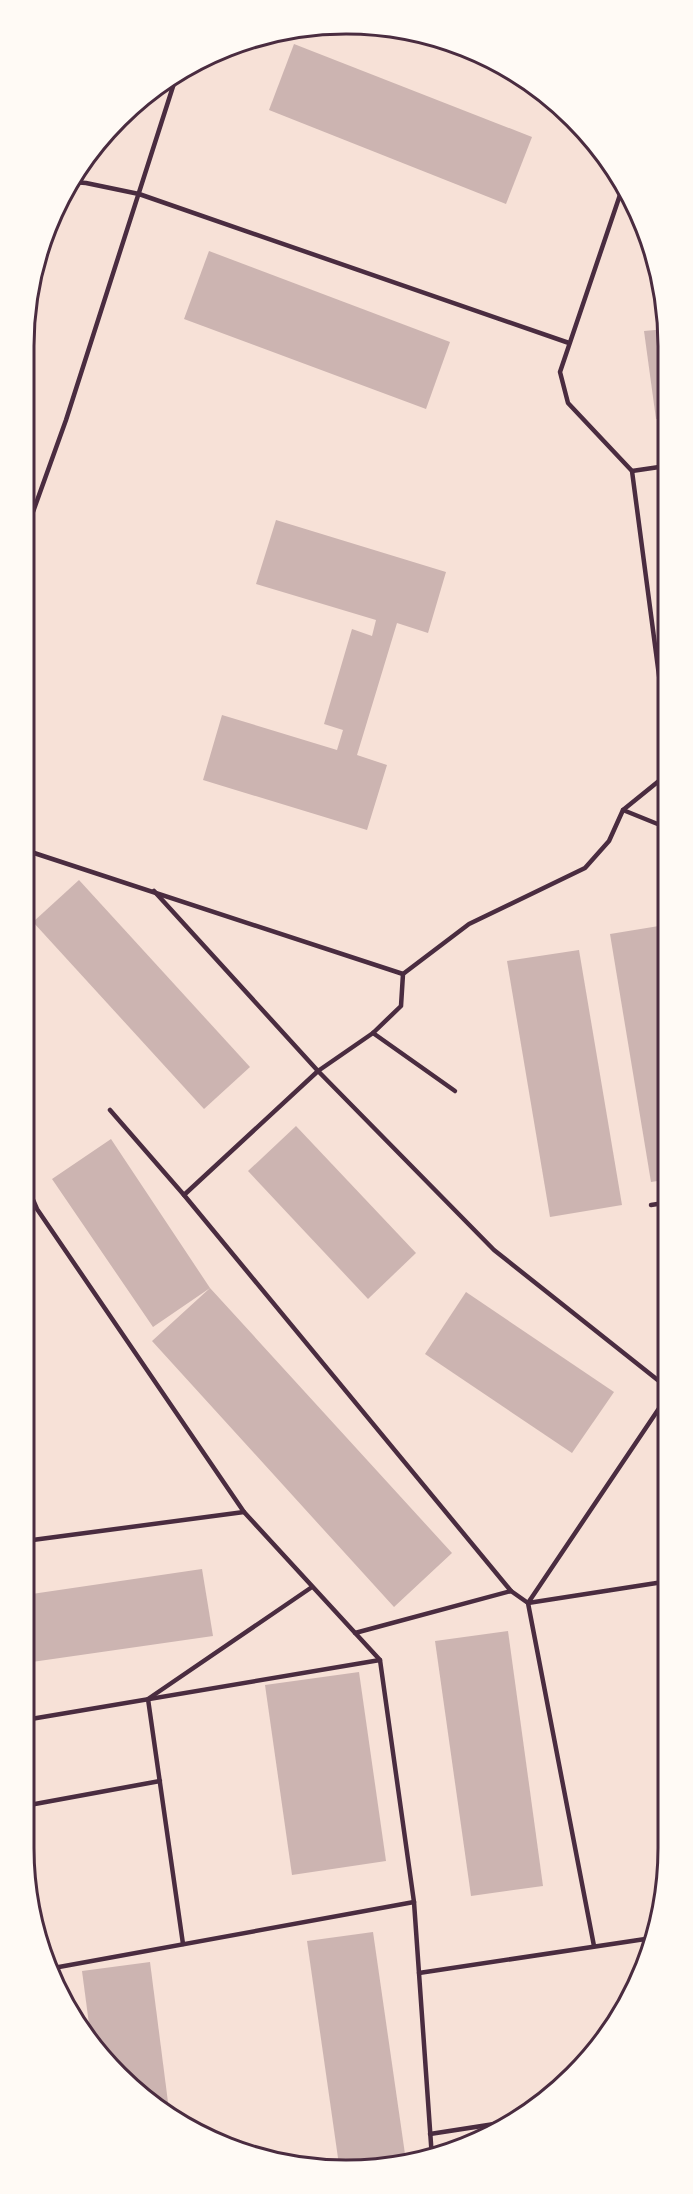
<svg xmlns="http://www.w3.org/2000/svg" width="693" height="2194" viewBox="0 0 693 2194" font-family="Commissioner,sans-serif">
<rect width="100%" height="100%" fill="#f7e1d7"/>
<!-- building -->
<g fill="#ccb4b1">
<polygon points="294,44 532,137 506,204 269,110"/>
<polygon points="209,251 450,342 426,409 184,319"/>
<polygon points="666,329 666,418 656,419 644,331"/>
<polygon points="276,520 446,572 428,633 397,623 357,755 387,765 367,830 203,780 222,715 337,750 343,730 324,724 352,629 372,636 376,620 256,584"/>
<polygon points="79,880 250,1067 204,1109 33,922"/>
<polygon points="665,925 664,1180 651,1182 610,934"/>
<polygon points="579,950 622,1205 550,1217 507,961"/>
<polygon points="296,1126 416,1253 368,1299 248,1171"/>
<polygon points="111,1139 210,1288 452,1553 394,1607 152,1341 210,1288 153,1327 52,1179"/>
<polygon points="466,1292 614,1392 572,1453 425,1354"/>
<polygon points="202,1569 213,1636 25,1663 25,1595"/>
<polygon points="508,1631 543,1886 471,1896 435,1641"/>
<polygon points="359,1672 386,1861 292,1875 265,1685"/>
<polygon points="373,1932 406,2161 339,2165 307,1941"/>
<polygon points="150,1962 169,2110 104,2060 91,2039 82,1971"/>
</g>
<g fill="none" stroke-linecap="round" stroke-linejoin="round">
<!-- service -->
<g stroke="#4a2c40" stroke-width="4.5">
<polyline points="72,182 86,183 139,194 569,343"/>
<polyline points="623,186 560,372 568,403 632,471 665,721"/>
<polyline points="632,471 666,466"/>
<polyline points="29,523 66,420 177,74"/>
<polyline points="623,810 665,827"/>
<polyline points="28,851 403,974"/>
<polyline points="154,891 318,1071 494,1250 664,1385"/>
<polyline points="373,1033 455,1091"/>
<polyline points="110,1110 184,1195 511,1591"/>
<polyline points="27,1186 37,1209 244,1512 380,1660 414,1902 432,2158"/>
<polyline points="184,1195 318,1071 373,1033 401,1006 403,974 469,924 585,868 609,841 623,810 665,776"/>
<polyline points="651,1205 664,1203"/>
<polyline points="25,1541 244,1512"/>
<polyline points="355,1633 511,1591 528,1603 663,1582"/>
<polyline points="25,1720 380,1660"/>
<polyline points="24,1806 160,1781"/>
<polyline points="183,1944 148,1699 312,1587"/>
<polyline points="594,1946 528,1603 664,1401"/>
<polyline points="48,1969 414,1902"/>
<polyline points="419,1973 652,1938"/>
<polyline points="430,2134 514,2121"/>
</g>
</g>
<!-- crop -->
<path d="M0 0H693V2194H0ZM346 34H346A312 312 0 0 1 658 346V1848A312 312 0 0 1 346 2160H346A312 312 0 0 1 34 1848V346A312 312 0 0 1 346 34Z" fill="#fffaf5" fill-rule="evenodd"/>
<path fill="none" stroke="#4a2c40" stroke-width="3" d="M346 34H346A312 312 0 0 1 658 346V1848A312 312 0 0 1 346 2160H346A312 312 0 0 1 34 1848V346A312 312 0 0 1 346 34Z"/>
</svg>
